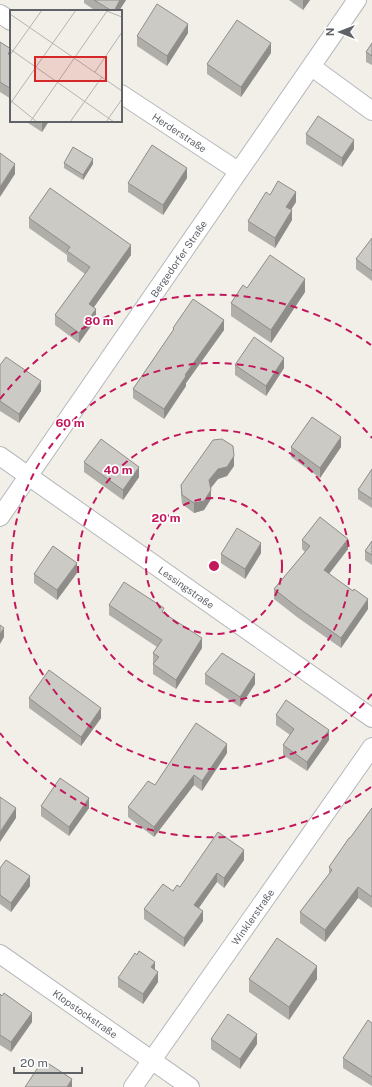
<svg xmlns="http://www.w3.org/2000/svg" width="372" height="1087" viewBox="0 0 372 1087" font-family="'Public Sans',sans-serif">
<rect width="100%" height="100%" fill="#f1efe8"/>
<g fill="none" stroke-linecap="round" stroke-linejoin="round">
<defs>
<g id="minor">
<polyline points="0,14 11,21"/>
<polyline points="312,67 372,111"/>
<path id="s1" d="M121 94 238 171"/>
<path id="s2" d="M0 456 372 718"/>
<path id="s3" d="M0 517 357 0"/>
<path id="s4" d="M0 954 190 1087"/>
<path id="s5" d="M133 1087 372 747"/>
</g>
</defs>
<!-- minor casing -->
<use href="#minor" stroke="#b5b8bc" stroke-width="20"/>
<!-- minor -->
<use href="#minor" stroke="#fff" stroke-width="18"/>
</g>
<!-- wall -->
<g fill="#afaea9">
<polygon points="84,0 126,0 119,11 96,11 84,3"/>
<polygon points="289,0 310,0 303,10"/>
<polygon points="188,33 167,66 137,46 137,36"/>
<polygon points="0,42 11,49 11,99 0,92"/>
<polygon points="372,43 372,65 366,62 366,52"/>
<polygon points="271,53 241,97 207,74 207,64"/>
<polygon points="25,121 49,121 42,132"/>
<polygon points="306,134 354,149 342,167 306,144"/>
<polygon points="64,163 93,164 83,180 64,168"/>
<polygon points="187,178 163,215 128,192 128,183"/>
<polygon points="270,195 296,202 291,210 292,220 275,248 248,231 248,221"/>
<polygon points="29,218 131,255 94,307 96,319 79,343 55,325 55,315 85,274 67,261 67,255 29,228"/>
<polygon points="372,238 372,281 356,269 356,259"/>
<polygon points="247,288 305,292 271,343 231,316 231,303"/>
<polygon points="173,328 224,330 186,383 186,386 164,419 133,398 133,389 173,331"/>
<polygon points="0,365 41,391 19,423 0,411"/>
<polygon points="235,365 284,368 266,396 235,375"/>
<polygon points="291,447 341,447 320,478 291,457"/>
<polygon points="84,462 139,477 123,500 84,472"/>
<polygon points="234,466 227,476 218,479 211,488 211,499 204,510 194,513 182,504 181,495 181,485"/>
<polygon points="372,469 372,508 358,499 358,490"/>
<polygon points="302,540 348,549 329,574 368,609 341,648 297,617 274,599 274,589 305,552 302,549"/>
<polygon points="372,541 372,565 365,560 365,551"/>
<polygon points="261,553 245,579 221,563 221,554"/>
<polygon points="77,573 57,600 34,583 34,574"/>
<polygon points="109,605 164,613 202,648 176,689 153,674 153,664 154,663 153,663 153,653 157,647 109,615"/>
<polygon points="205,674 255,684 240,707 205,684"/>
<polygon points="29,698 101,718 81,746 29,708"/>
<polygon points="276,715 329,740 307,771 283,755 283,745 290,735 276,725"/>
<polygon points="227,753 202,791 194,785 154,837 128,817 128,807 155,785"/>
<polygon points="41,806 89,808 69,836 41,816"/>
<polygon points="372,808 372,908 358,898 325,942 300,923 300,912 329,874 329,867 350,838"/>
<polygon points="244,860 224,888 217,882 198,908 203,921 184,947 144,919 144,909 173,891 180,887"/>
<polygon points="0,868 30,886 11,912 0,904"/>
<polygon points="155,970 158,982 143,1004 118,987 118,978"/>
<polygon points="249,979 317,979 289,1020 249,992"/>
<polygon points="0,994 32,1022 11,1052 0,1045"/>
<polygon points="372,1023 372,1086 343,1068 343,1058"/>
<polygon points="211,1039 257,1044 240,1069 211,1049"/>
</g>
<!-- shaded-wall -->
<g fill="#8f8d8a">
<polygon points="120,0 126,0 119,11 114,11"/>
<polygon points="303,0 310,0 303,10"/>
<polygon points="188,24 188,33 167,66 167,56"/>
<polygon points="271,43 271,53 241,97 241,87"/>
<polygon points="43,121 49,121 42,132 42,122"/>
<polygon points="354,140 354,149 342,167 342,158"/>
<polygon points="93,159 93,164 83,180 83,175"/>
<polygon points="15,164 15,174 0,197 0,187"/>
<polygon points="187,168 187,178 163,215 163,205"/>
<polygon points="296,192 296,202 286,217 286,207"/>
<polygon points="292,210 292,220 275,248 275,238"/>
<polygon points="131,245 131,255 89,314 89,304"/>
<polygon points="305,279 305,292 271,343 271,330"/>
<polygon points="96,309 96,319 79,343 79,333"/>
<polygon points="224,320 224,330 186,383 186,386 164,419 164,409 185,375"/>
<polygon points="284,358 284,368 266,396 266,386"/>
<polygon points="41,381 41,391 19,423 19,414"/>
<polygon points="341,437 341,447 320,478 320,468"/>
<polygon points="234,456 234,466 227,476 218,479 209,490 209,480 218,469"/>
<polygon points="139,467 139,477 123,500 123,490"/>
<polygon points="211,490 211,499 204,510 194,513 194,503"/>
<polygon points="348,539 348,549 324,580 324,570"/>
<polygon points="261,543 261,553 245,579 245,569"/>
<polygon points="77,563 77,573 57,600 57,590"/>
<polygon points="368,599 368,609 341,648 341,638"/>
<polygon points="4,628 4,637 0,644 0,634"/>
<polygon points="202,638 202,648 176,689 176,680"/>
<polygon points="255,674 255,684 240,707 240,697"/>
<polygon points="101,708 101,718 81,746 81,737"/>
<polygon points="329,730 329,740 307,771 307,762"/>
<polygon points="227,744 227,753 202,791 202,781"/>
<polygon points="194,775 194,785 154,837 154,827"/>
<polygon points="89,798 89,808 69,836 69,827"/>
<polygon points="16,808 16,818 0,842 0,832"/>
<polygon points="244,850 244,860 224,888 224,878"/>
<polygon points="217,873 217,882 194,915 194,905"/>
<polygon points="30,876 30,886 11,912 11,903"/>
<polygon points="358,887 358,898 325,942 325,930"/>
<polygon points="203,911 203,921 184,947 184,938"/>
<polygon points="155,962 155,972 151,967"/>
<polygon points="317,966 317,979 289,1020 289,1007"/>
<polygon points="158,972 158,982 143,1004 143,994"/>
<polygon points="32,1013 32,1022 11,1052 11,1042"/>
<polygon points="257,1034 257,1044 240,1069 240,1059"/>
<polygon points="72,1079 72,1087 67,1087"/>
</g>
<!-- building -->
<g fill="#cccac5" stroke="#8f8d8a">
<polygon points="94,0 120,0 114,11 112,11"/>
<polygon points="157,4 188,24 167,56 137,36"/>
<polygon points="237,20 271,43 241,87 207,64"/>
<polygon points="0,42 11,49 8,54 11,55 11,89 0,82"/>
<polygon points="372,43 372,56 366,52"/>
<polygon points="318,116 354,140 342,158 306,134"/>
<polygon points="152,145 187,168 163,205 128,183"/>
<polygon points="73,147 93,159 83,175 64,163"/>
<polygon points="0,153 15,164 0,187"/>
<polygon points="278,181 296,192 286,207 292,210 275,238 248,221 266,192 270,195"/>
<polygon points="50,188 131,245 89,304 96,309 79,333 55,315 90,267 67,251 70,247 29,218"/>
<polygon points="372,238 372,271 356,259"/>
<polygon points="270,255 305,279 271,330 231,303 243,285 247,288"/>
<polygon points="193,299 224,320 185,375 186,376 164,409 133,389 174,329 173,328"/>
<polygon points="254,337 284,358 266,386 235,365"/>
<polygon points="6,357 41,381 19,414 0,401 0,365"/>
<polygon points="312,417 341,437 320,468 291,447"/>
<polygon points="101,439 139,467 123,490 84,462"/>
<polygon points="222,439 233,446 234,456 227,467 218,469 209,480 211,490 204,501 194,503 182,495 181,485 213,440"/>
<polygon points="372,469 372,499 358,490"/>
<polygon points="320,517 348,539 324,570 353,591 354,589 368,599 341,638 297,607 274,589 310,546 302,540"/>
<polygon points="237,528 261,543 245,569 221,554"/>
<polygon points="372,541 372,555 365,551"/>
<polygon points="53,546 77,563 57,590 34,574"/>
<polygon points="124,582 164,608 162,612 202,638 176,680 153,664 159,657 153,653 162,640 109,605"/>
<polygon points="0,625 4,628 0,634"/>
<polygon points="222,653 255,674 240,697 205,674"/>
<polygon points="49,670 101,708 81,737 29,698"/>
<polygon points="286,700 329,730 307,762 283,745 294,729 276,715"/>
<polygon points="196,723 227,744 202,781 194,775 154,827 128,807 148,781 155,785"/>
<polygon points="60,778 89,798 69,827 41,806"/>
<polygon points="0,797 16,808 0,832"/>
<polygon points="372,808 372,897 358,887 325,930 300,912 332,870 329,867 349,838 350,838"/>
<polygon points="218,832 244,850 224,878 217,873 194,905 203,911 184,938 144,909 163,884 173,891 177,885 180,887"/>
<polygon points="6,860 30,876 11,903 0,895 0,868"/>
<polygon points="277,938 317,966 289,1007 249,979"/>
<polygon points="139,951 155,962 151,967 158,972 143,994 118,978 135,953 137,955"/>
<polygon points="4,993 32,1013 11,1042 0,1035 0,994 2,996"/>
<polygon points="228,1014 257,1034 240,1059 211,1039"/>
<polygon points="368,1020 372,1023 372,1077 343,1058"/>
<polygon points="43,1060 72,1079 67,1087 25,1087"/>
</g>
<!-- distance rings -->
<g fill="none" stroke="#c2185b" stroke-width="2" stroke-dasharray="7 5">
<circle cx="214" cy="566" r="68"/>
<circle cx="214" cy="566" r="136"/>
<path d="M372 694A203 203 0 1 1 372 438"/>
<path d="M371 787A271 271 0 0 1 0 733M0 399A271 271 0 0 1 371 345"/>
</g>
<g text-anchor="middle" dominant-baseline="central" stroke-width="3.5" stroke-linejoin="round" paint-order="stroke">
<!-- street labels -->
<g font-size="10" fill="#5f6368" stroke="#fff">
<text stroke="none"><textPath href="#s1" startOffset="70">Herderstraße</textPath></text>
<text stroke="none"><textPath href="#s3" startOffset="314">Bergedorfer Straße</textPath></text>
<text stroke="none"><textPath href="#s2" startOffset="228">Lessingstraße</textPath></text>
<text stroke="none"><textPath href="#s5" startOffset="208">Winklerstraße</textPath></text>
<text stroke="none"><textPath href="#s4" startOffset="104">Klopstockstraße</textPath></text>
</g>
</g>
<!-- overview -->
<g transform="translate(10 10)">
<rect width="112" height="112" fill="#f1efe8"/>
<path fill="none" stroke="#b3b3b1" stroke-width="1" d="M94 0 112 7M0 4 112 81M0 39 104 112M0 45 32 0M85 62 112 22M0 90 27 112M0 94 66 0M20 112 97 1M60 112 92 67M96 112 112 89"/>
<path fill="#d62828" fill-opacity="0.15" stroke="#d62828" stroke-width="2" d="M25 47H96V71H25Z"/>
<rect width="112" height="112" fill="none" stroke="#5f6368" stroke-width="2"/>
</g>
<circle cx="214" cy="566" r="6" fill="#c2185b" stroke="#fff" stroke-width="2"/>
<g font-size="12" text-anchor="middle" font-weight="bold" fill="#c2185b" stroke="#fff" stroke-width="3.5" stroke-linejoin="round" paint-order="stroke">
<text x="99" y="325">80 m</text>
<text x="70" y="427">60 m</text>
<text x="118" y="474">40 m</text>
<text x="166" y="522">20 m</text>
</g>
<!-- north arrow -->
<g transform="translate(340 32) rotate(270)" stroke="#ffffff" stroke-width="3" paint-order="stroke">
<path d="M0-3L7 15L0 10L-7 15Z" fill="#5f6368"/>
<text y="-6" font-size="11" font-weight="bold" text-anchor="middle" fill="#5f6368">N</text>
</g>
<!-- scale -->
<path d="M14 1067v6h68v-6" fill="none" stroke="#5f6368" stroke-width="2"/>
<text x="20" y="1067" font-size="12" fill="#5f6368" stroke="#ffffff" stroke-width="3" paint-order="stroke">20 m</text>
</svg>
